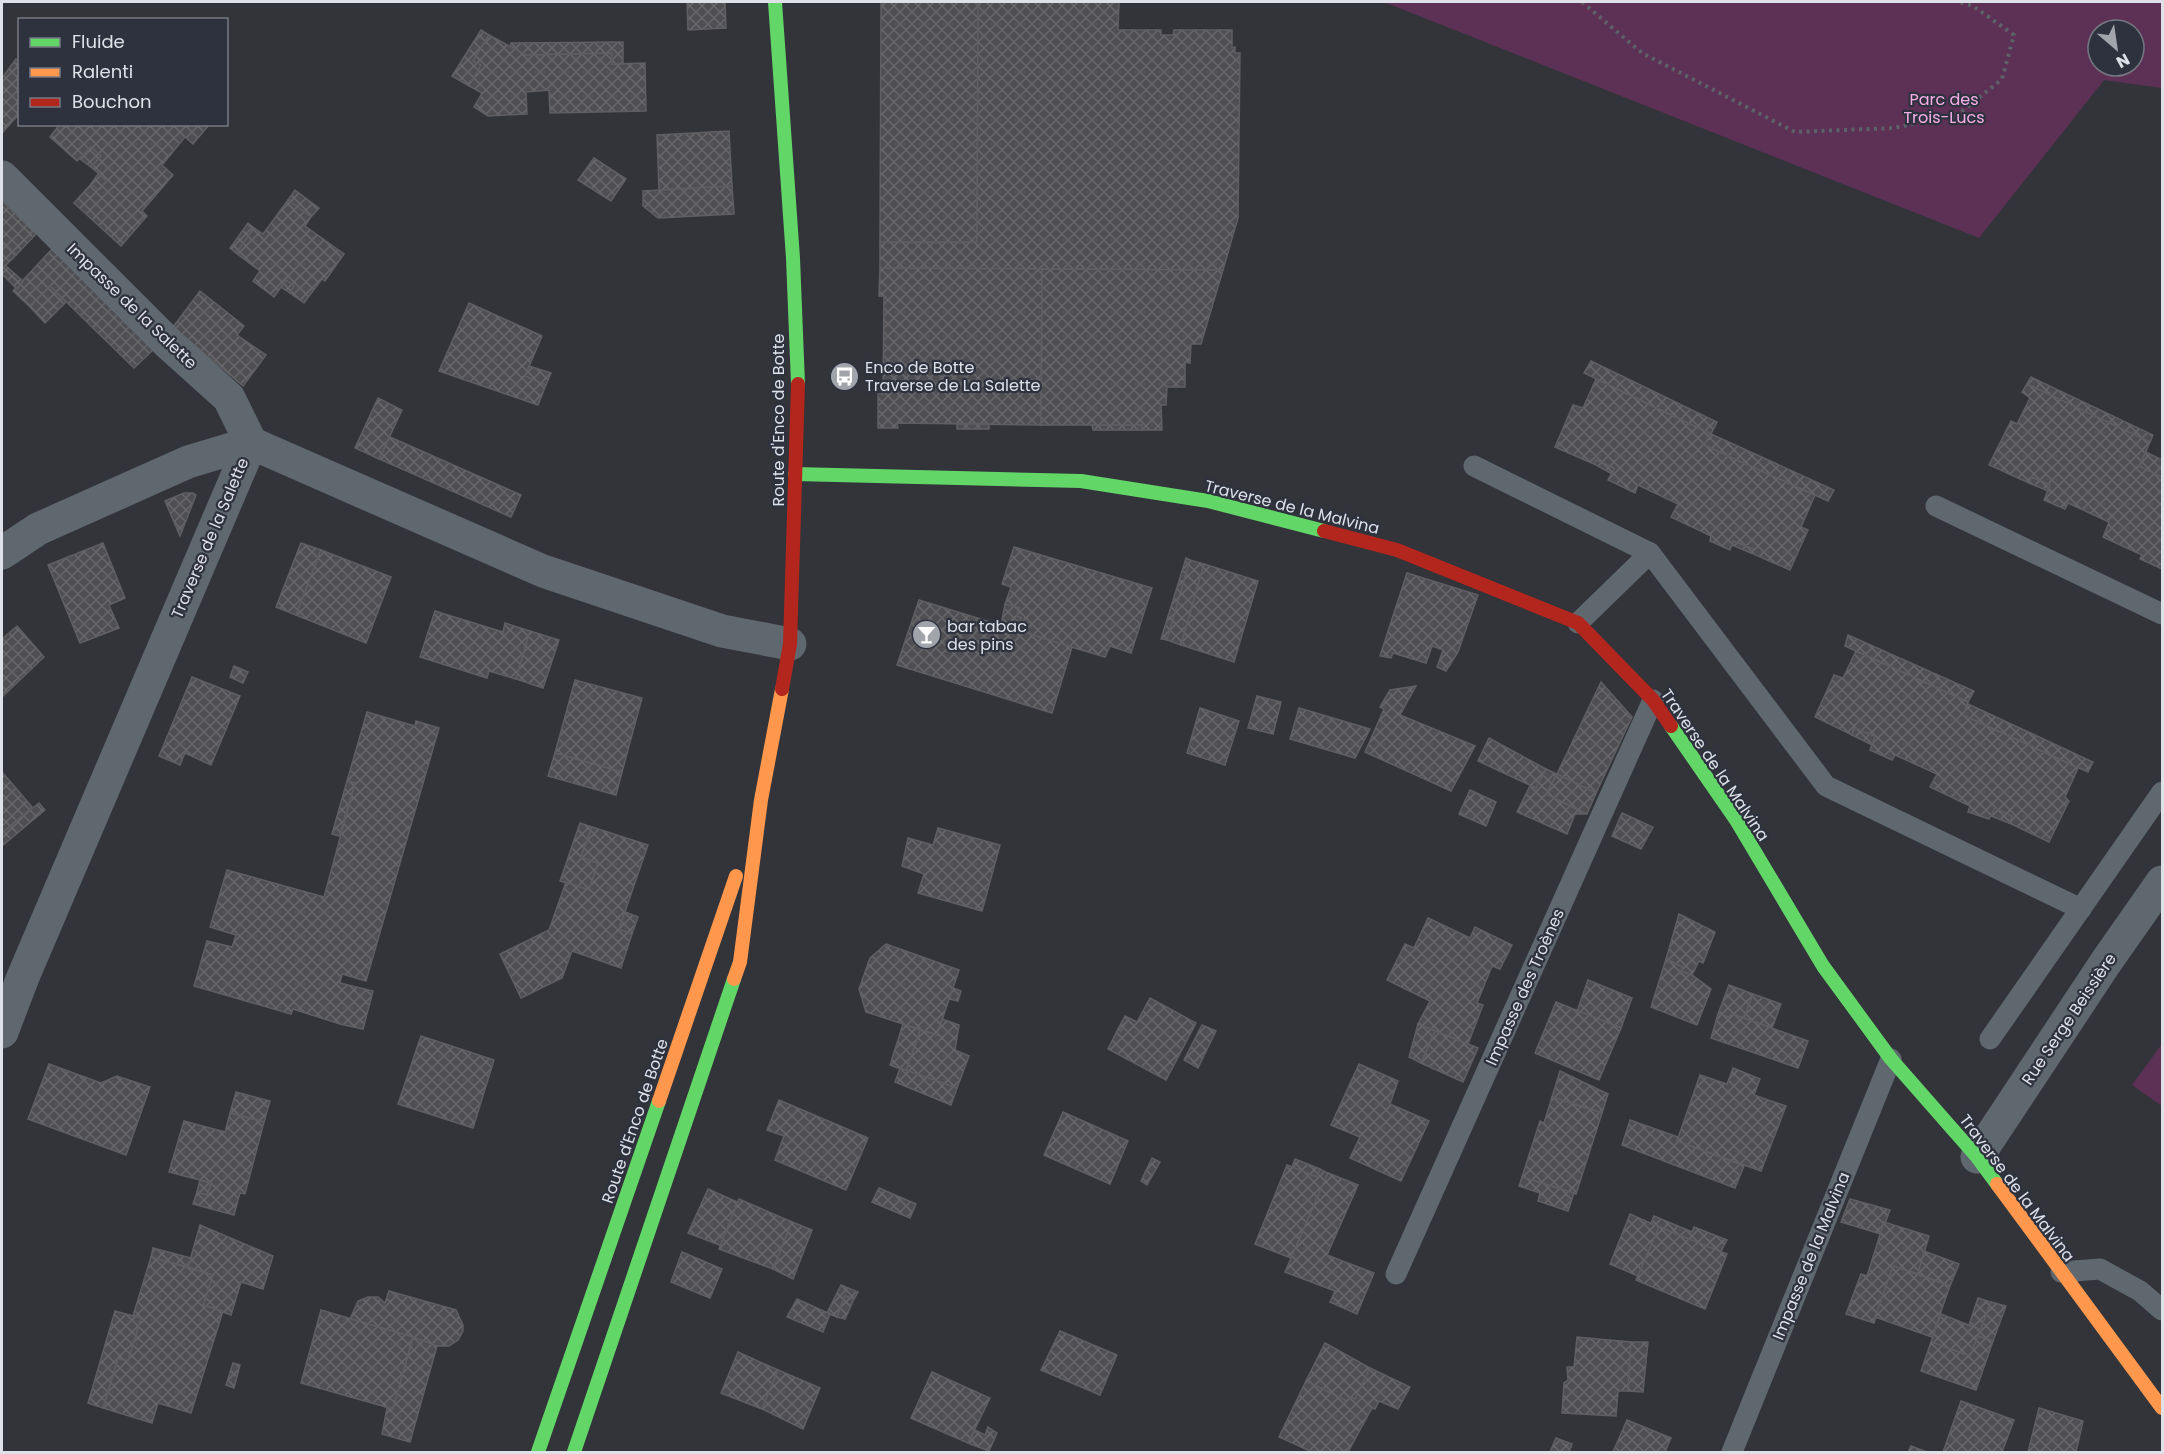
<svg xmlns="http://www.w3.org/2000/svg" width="2164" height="1454" viewBox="0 0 2164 1454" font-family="Poppins,sans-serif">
<defs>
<pattern id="building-cross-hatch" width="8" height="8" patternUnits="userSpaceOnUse" patternTransform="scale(1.5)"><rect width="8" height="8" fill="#4e4e53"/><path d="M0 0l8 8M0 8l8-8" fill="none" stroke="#67676c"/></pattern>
</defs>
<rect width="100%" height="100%" fill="#32343a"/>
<!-- park -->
<g fill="#5d3156" fill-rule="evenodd">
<path d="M1384 2H2162V88L2104 80 1979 238ZM2098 30H2134V66H2098Z"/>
<polygon points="2162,1044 2162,1106 2132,1085"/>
</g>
<!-- building -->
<g fill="url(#building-cross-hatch)" stroke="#5f5e63" stroke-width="1.5">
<polygon points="687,2 725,2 726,28 688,30"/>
<polygon points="881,2 978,2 977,242 880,242"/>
<polygon points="978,2 1119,2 1118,30 1161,30 1161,35 1173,35 1174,30 1232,30 1232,48 1235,47 1235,53 1240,53 1238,218 1223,270 880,268 880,242 977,242"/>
<polygon points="481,30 489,35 473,61 481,65 469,86 452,76"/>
<polygon points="489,35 526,55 612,53 612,64 645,63 646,111 550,113 549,90 526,92 527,114 488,116 474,107 482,93 469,86 481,65 473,61"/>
<polygon points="623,42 623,64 612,64 612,53 526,55 510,46 511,43"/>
<polygon points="16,59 20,63 20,113 2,133 2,78"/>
<polygon points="60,124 209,124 209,125 193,144 185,137 162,165 173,175 142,211 147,216 121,246 74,203 91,184 99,190 107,181 91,167 101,156 91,147 77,161 50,137"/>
<polygon points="729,131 732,186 659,190 657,135"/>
<polygon points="91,147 101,156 91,167 80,159"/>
<polygon points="594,158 626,179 611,201 578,180"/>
<polygon points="98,174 107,181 99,190 91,184"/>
<polygon points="732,186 734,214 658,218 643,206 643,191"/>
<polygon points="295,190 319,208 311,217 288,200"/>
<polygon points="288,200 311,217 305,226 344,254 325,281 322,279 304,303 290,293 294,286 286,280 274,297 253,281 260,271 236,253 254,228 263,234"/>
<polygon points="2,201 36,234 16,255 2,241"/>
<polygon points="248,223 254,228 236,253 230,248"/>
<polygon points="2,241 16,255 2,269"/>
<polygon points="52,249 153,350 134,368 50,286 30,307 13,291"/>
<polygon points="5,265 23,281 17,289 2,274 2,269"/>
<polygon points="880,268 1042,269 1041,425 897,423 898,428 878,428 878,394 883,394 884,296 879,296"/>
<polygon points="1042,269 1223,270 1201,344 1191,344 1190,363 1185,362 1185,387 1167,387 1166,405 1161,405 1162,430 1142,430 1142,425 1041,425"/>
<polygon points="286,280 294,286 290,293 281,287"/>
<polygon points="50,286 66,302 45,323 30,307"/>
<polygon points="200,291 244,326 237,335 266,355 243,386 173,327"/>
<polygon points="469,303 542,336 525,376 546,385 538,405 439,371"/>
<polygon points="1591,361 1717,422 1711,434 1584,373"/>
<polygon points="529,366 551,373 546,385 525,376"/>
<polygon points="2031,377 2153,435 2150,442 2027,384"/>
<polygon points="1596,379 1711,434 1704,445 1815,495 1801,527 1808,530 1790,570 1751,553 1753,549 1733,541 1730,550 1710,541 1711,536 1671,517 1678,504 1638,485 1635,493 1608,480 1614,468 1596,460 1594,464 1555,447 1573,405 1583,408"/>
<polygon points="2027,384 2150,442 2139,466 2162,477 2162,569 2140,559 2142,555 2103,537 2109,522 2068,503 2065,509 2044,500 2050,485 2031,477 2029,483 1989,465 2011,421 2017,424 2030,398 2022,392"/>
<polygon points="378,398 402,410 379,459 355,448"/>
<rect x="957" y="424" width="32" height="5"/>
<polygon points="1092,425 1142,425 1142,430 1093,430"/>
<polygon points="1711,434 1834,490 1828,501 1704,445"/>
<polygon points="390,437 521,495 511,517 379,459"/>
<polygon points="2146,452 2162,460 2162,477 2139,466"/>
<polygon points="1596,460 1614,468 1612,474 1594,464"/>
<polygon points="2031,477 2050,485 2048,491 2029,483"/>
<polygon points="184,493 193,493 196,495 180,536 165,501"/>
<polygon points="1733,541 1753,549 1751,553 1732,545"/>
<polygon points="103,543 125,598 109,605 119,628 80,643 48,565"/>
<polygon points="301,543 321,550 296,615 276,607"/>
<polygon points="1014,547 1152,588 1131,653 1110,646 1105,657 1018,631 1021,618 1017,616 1019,608 1005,604 1011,587 1002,584"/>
<polygon points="321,550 391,577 366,643 296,615"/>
<polygon points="1186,558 1190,560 1167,640 1161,639"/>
<polygon points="1190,560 1204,564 1181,645 1167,640"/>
<polygon points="1204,564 1258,581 1234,662 1181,645"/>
<polygon points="1407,573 1478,595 1458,652 1446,671 1437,667 1443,650 1432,646 1426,663 1393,653 1391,658 1380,656"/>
<polygon points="919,600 1072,647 1052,713 897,665"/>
<polygon points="1005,604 1019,608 1017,616 1021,618 1018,631 1001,625"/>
<polygon points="435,611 503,632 505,623 530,631 516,679 489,671 487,678 420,657"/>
<polygon points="17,626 44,657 2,697 2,639"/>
<polygon points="530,631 559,640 543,688 516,679"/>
<polygon points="1848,635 1974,691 1968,702 1845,646"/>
<polygon points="1856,651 1968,702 1963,715 2078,768 2065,797 2069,801 2049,842 2009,823 2012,816 1995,808 1989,819 1968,812 1970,806 1930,787 1937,774 1895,755 1892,760 1870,750 1875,736 1854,728 1852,735 1815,717 1834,675 1843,678"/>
<polygon points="234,666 248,672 243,683 230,677"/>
<polygon points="192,677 240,696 211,765 185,753 180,765 159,756"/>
<polygon points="575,680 642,698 622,772 555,753"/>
<polygon points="1601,682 1632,717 1596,793 1557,774"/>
<polygon points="1416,686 1400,715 1475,746 1451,791 1365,752 1384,709 1380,707 1390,690"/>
<polygon points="1257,696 1281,702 1273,734 1248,728"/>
<polygon points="1968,704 2093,762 2088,772 1963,715"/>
<polygon points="1200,708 1239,721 1225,765 1187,753"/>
<polygon points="1299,708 1370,729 1355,758 1290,739"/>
<polygon points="367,712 415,726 416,721 439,728 366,981 342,974 340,983 373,991 363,1029 340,1024 293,1009 291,1014 194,986 207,941 232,947 236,935 210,927 227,870 324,897 355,783 347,781"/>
<polygon points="1854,728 1875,736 1872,745 1852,735"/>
<polygon points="1489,738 1546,769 1536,788 1478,761"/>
<polygon points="555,753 622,772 616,795 548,776"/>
<polygon points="1546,769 1557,774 1546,794 1587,814 1575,814 1567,834 1517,812 1530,786 1536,788"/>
<polygon points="2,772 32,807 2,833"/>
<polygon points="1557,774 1596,793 1587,814 1546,794"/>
<polygon points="347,781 355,783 339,836 332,834"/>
<polygon points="1470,790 1496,802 1486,826 1459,814"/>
<polygon points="39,803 45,810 2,846 2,833"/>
<polygon points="1995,808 2012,816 2009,823 1991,816"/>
<polygon points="1622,813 1653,827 1641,849 1612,836"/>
<polygon points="580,823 592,827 581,857 598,863 589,890 560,881"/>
<polygon points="592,827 648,845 619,929 632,934 621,968 572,951 562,978 521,998 500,954 549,930 566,882 589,890 598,863 581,857"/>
<polygon points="938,828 1000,845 982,911 918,893 924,874 902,866 908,838 933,845"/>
<polygon points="625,912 638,917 632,934 619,929"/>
<polygon points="1679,914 1715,932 1703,963 1699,961 1692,975 1681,971 1684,968 1666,959"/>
<polygon points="1428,918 1470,938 1475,927 1512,945 1500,969 1492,966 1477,1003 1483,1005 1468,1044 1418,1024 1430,1001 1387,980 1405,944 1414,948"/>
<polygon points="886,944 959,970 937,1035 866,1012 859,989 870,958"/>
<polygon points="1666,959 1684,968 1681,971 1692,975 1711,989 1697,1025 1651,1007"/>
<polygon points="1588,980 1632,998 1621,1028 1577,1011"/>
<polygon points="1729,985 1753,994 1744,1018 1732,1014 1729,1017 1718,1014"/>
<polygon points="953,988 961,991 958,1001 949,999"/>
<polygon points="1753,994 1781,1004 1772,1028 1744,1018"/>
<polygon points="1150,998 1196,1023 1166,1080 1108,1049 1118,1029 1121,1031 1129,1018 1137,1022"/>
<polygon points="1556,1002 1621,1028 1599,1080 1535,1053"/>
<polygon points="1718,1014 1729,1017 1732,1014 1808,1041 1798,1068 1711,1038"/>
<polygon points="1125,1016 1129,1018 1121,1031 1118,1029"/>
<polygon points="942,1019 959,1025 955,1050 969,1056 957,1088 906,1071 920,1030 937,1035"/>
<polygon points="903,1024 920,1030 906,1071 890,1065"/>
<polygon points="1418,1024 1435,1031 1421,1063 1409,1057"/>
<polygon points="1202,1025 1216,1031 1198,1068 1184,1060"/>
<polygon points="1435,1031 1478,1048 1463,1082 1421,1063"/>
<polygon points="421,1036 494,1060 473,1128 398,1104"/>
<polygon points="49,1064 101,1083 117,1076 150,1087 126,1155 28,1119"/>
<polygon points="1359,1064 1398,1081 1390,1104 1429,1121 1401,1181 1350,1158 1360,1137 1331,1125"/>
<polygon points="900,1068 957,1088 951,1105 895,1082"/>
<polygon points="1733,1068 1760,1079 1754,1095 1786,1106 1761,1171 1677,1141 1700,1075 1727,1084"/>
<polygon points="1560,1071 1608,1094 1602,1113 1552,1097"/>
<polygon points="236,1092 270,1101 264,1122 230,1113"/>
<polygon points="1552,1097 1602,1113 1576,1194 1522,1177 1540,1121 1544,1123"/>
<polygon points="779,1100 868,1138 846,1190 775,1160 784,1136 767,1130"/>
<polygon points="1063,1112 1128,1141 1110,1184 1044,1155"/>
<polygon points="230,1113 264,1122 245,1194 240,1193 234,1215 193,1204 197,1192 207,1195 211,1183 169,1172 184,1121 225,1132"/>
<polygon points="1630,1120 1678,1137 1677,1141 1744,1166 1735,1188 1622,1145"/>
<polygon points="1152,1158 1160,1162 1147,1185 1141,1181"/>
<polygon points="1295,1159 1320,1169 1317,1177 1292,1167"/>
<polygon points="1287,1165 1317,1177 1320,1169 1328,1173 1291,1258 1255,1244"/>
<polygon points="1328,1173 1358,1185 1327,1255 1374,1273 1357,1314 1330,1302 1335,1291 1285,1272"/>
<polygon points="1522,1177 1574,1193 1568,1211 1538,1201 1540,1193 1519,1186"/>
<polygon points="200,1180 211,1183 207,1195 197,1192"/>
<polygon points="879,1188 916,1204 910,1218 872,1202"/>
<polygon points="708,1189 737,1202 722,1246 688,1233"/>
<polygon points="739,1199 792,1222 773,1269 719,1249"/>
<polygon points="1850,1199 1890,1210 1881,1234 1841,1222"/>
<polygon points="1630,1214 1659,1227 1638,1276 1610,1264"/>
<polygon points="1654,1216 1692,1232 1694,1227 1727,1240 1720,1253 1651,1223"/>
<polygon points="792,1222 812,1230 793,1279 773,1269"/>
<polygon points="1884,1222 1929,1236 1918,1274 1893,1266 1874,1323 1846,1314 1861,1274 1867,1276"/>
<polygon points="200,1225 273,1256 263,1289 241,1282 231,1315 203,1305 213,1275 188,1267"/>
<polygon points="1659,1227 1727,1254 1705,1309 1636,1280"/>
<polygon points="153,1248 191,1258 188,1267 151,1257"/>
<polygon points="1924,1251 1959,1264 1950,1286 1918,1274"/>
<polygon points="682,1252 722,1269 710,1298 671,1282"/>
<polygon points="151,1257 213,1275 203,1305 223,1311 191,1413 158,1403 152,1423 103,1408 118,1358 128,1361 141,1318 133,1316"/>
<polygon points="1893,1266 1950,1286 1932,1337 1875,1317"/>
<polygon points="841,1285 858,1292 854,1299 845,1296 837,1317 827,1313"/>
<polygon points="389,1291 456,1310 463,1325 463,1331 458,1340 449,1346 437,1346 350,1319 358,1301 368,1297 378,1297 385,1303"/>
<polygon points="845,1296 854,1299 845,1319 837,1317"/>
<polygon points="1978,1298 1991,1302 1981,1330 1969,1325"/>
<polygon points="797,1299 830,1314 823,1332 787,1317"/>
<polygon points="1991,1302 2006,1306 1993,1341 1978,1336"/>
<polygon points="321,1310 413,1337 393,1409 301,1383"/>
<polygon points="115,1311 141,1318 128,1361 118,1358 103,1408 88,1403"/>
<polygon points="1941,1314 1981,1330 1970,1356 1931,1342"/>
<polygon points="1060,1331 1117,1355 1100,1395 1041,1370"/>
<polygon points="1978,1336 1993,1341 1976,1390 1921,1371 1931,1342 1970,1356"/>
<polygon points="413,1337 437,1346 410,1442 382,1434 387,1408 393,1409"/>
<polygon points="1577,1337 1631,1342 1628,1391 1618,1391 1616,1416 1562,1413 1564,1383 1568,1380 1567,1367 1574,1367"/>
<polygon points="1631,1342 1648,1342 1643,1392 1628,1391"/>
<polygon points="1325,1343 1370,1368 1355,1399 1350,1397 1347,1401 1306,1381"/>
<polygon points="738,1352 778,1370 762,1409 721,1393"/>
<polygon points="233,1363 240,1365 234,1388 226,1385"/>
<polygon points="1370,1368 1410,1387 1398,1409 1379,1401 1375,1409 1372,1408 1348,1452 1312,1452 1279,1437 1306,1381 1347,1401 1350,1397 1355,1399"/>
<polygon points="778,1370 820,1388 803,1429 762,1409"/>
<polygon points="932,1372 990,1398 968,1443 911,1418"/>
<polygon points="1961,1401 2014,1420 2002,1452 1943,1452"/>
<polygon points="2039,1408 2083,1421 2076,1452 2028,1452"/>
<polygon points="1627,1420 1671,1438 1665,1452 1613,1452"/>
<polygon points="988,1427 997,1433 989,1451 968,1443 975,1430 985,1435"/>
<polygon points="1556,1438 1572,1444 1569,1452 1550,1452"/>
<polygon points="1911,1446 1927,1452 1908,1452"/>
</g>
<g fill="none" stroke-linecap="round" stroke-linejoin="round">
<!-- path -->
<polyline stroke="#5c6268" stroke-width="4" stroke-dasharray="3 4.5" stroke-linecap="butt" points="1582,2 1642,53 1795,132 1894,128 1959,114 2002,79 2014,35 1973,6 1959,2"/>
<!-- lane -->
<g stroke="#5f676f" stroke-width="21">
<polyline points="1474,466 1650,553 1826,786 2081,909"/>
<polyline points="1936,506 2162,614"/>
<polyline points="1578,623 1650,553"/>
<polyline points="1990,1039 2162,792"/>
<polyline points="2061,1272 2100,1269 2140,1291 2162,1310"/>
<polyline points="1396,1274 1653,700"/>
<polyline points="1732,1452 1891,1059"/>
</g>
<!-- street -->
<g stroke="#5f676f" stroke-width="33">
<polyline points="2,177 169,344 229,398 251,443 188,462 38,529 2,553"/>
<polyline points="2,1032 23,977 251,443 543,571 722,631 790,644"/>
<polyline points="1977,1157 2106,962 2162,882"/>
</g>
<!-- fast -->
<g stroke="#63d668" stroke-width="14">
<polyline points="775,2 793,258 798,384"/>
<polyline points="795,474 1081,481 1208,501 1324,531"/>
<polyline points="1671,726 1736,820 1823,966 1891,1059 1977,1157 1997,1184"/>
<polyline points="538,1452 659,1101"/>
<polyline points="574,1452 734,979"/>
</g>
<!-- slow -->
<g stroke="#ff974d" stroke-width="14">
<polyline points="734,979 740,962 761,800 782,689"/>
<polyline points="659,1101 736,876"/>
<polyline points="1997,1184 2162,1408"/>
</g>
<!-- jam -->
<g stroke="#b3261e" stroke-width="14">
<polyline points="1324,531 1397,550 1578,623 1653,700 1671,726"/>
<polyline points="782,689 790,644 798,384"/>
</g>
</g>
<!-- icons -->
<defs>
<symbol id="bus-disc" viewBox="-11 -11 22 22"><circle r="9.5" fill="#a2a4ac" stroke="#2e323e"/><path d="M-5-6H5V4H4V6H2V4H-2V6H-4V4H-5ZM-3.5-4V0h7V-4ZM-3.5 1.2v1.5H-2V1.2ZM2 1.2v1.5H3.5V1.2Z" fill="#fff"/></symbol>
<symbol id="bar-disc" viewBox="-11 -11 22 22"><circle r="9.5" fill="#a2a4ac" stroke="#2e323e"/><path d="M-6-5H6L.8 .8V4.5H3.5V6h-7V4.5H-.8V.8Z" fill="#fff"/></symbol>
</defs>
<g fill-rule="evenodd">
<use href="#bus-disc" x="828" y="360" width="33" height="33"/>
<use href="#bar-disc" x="910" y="618" width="33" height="33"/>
</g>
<g text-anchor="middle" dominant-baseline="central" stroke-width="4.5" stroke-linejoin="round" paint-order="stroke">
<!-- park labels -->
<g font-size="16" fill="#f8aee7" stroke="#2e323e">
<text x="1944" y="99">Parc des<tspan x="1944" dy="18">Trois-Lucs</tspan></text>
</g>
<!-- street labels -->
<g font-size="16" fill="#dfe1e9" stroke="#2e323e">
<text transform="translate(132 306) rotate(44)">Impasse de la Salette</text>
<text transform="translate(778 420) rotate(-90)">Route d'Enco de Botte</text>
<text transform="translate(1292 507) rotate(14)">Traverse de la Malvina</text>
<text transform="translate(210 538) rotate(-67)">Traverse de la Salette</text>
<text transform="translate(1715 765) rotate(56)">Traverse de la Malvina</text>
<text transform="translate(1525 987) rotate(-66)">Impasse des Troènes</text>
<text transform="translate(2069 1019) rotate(-56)">Rue Serge Beissière</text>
<text transform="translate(635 1121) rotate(-71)">Route d'Enco de Botte</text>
<text transform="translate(2017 1188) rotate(53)">Traverse de la Malvina</text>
<text transform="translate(1811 1256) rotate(-68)">Impasse de la Malvina</text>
</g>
<!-- poi labels -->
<g font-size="16" fill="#dfe1e9" stroke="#2e323e" text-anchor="start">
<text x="865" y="367">Enco de Botte<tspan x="865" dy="18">Traverse de La Salette</tspan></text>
<text x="947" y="626">bar tabac<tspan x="947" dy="18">des pins</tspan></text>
</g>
</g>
<!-- border -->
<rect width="2164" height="1454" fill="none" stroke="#dfe1e9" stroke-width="6"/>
<!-- legend -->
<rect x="18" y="18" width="210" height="108" fill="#2e323e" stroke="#757882" stroke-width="1.5"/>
<rect x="30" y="38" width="30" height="9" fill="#63d668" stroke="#757882" stroke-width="1.5"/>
<text x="72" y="48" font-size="18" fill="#dfe1e9">Fluide</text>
<rect x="30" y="68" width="30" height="9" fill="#ff974d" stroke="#757882" stroke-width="1.5"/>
<text x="72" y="78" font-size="18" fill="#dfe1e9">Ralenti</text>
<rect x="30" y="98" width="30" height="9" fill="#b3261e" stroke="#757882" stroke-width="1.5"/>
<text x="72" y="108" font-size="18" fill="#dfe1e9">Bouchon</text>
<!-- north arrow -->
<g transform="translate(2116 48) rotate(151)"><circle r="28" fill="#2e323e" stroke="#757882" stroke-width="1.5"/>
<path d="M0-4.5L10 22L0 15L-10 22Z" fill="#a2a4ac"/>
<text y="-9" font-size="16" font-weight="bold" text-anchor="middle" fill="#dfe1e9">N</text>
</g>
</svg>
